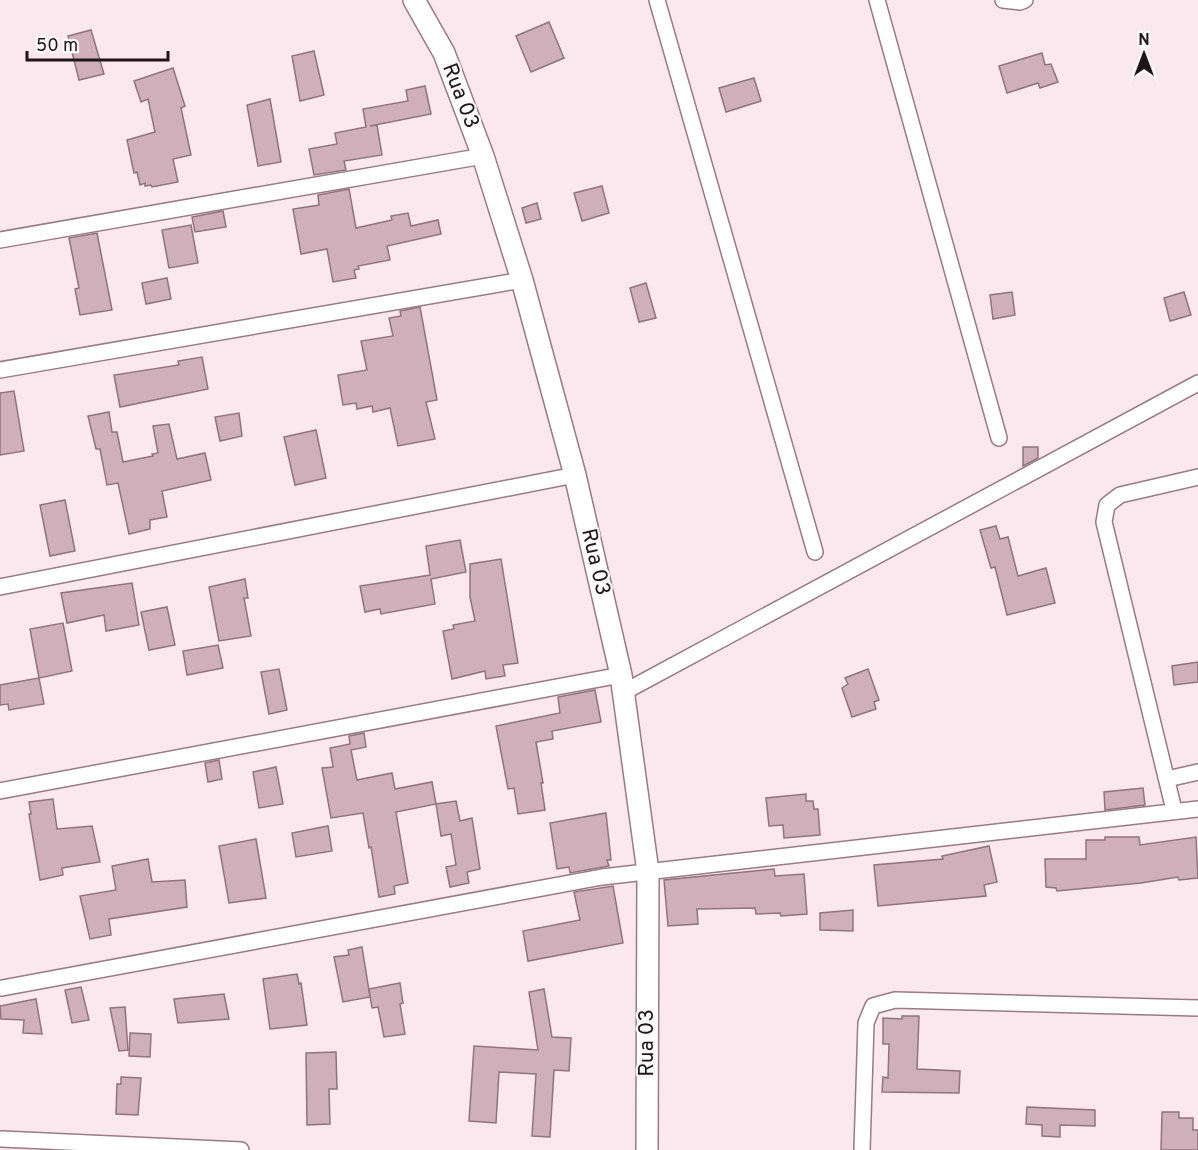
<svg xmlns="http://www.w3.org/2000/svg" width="1198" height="1150" viewBox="0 0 1198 1150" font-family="Overpass,sans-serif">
<rect width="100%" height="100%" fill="#fbe7ee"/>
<!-- building -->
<g fill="#ceafba" stroke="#90747d" stroke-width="1.5">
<polygon points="549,22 564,58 531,72 516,36"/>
<polygon points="91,30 104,74 79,80 68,36"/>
<polygon points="314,51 324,95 300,101 292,56"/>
<polygon points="1042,53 1045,65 1051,64 1058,82 1040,88 1038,83 1007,93 999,66"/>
<polygon points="173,68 185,106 181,108 191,155 173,159 178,182 152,187 151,185 145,186 145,183 140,185 137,172 134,173 127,140 155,132 148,99 141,102 134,81"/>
<polygon points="754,78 761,101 726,112 719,88"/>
<polygon points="425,86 431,114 370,126 377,125 382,155 344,161 346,170 314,175 309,149 337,144 335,133 366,127 363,109 408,101 406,90"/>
<polygon points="270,99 281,162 258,166 247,105"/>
<polygon points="602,186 609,213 582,221 574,193"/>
<polygon points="349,189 356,228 392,220 391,216 408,213 411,226 438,220 441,234 387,246 390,260 358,266 359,269 354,270 356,278 333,282 327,249 301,254 293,209 319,205 318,195"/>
<polygon points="537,203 541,219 526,223 522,208"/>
<polygon points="223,211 226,227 195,232 192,217"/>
<polygon points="191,225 198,263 169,268 162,230"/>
<polygon points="97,233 112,310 80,315 75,289 79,288 69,238"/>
<polygon points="167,278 171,299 146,304 142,283"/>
<polygon points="646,283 656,318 639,322 630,288"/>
<polygon points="1012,292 1015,315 993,319 990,295"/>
<polygon points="1184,292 1191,315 1170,321 1164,298"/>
<polygon points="420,307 437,400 426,402 435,439 398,446 390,408 373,412 372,406 357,409 356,403 343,405 338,375 367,370 361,341 393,336 389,318 401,316 400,311"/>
<polygon points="202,357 208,389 120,407 114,375 179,365 178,361"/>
<polygon points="14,391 24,451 0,455 0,393"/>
<polygon points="109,412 112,432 117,432 123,462 153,456 152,454 158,453 153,426 169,424 177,459 205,453 211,480 162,491 167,517 150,520 150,529 129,534 118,483 107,485 100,449 96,449 88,416"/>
<polygon points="239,413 242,436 220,441 215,417"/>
<polygon points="316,430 326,478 295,485 284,437"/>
<polygon points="1023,447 1038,447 1038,458 1023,466"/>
<polygon points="65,500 75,551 50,556 40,505"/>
<polygon points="996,526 1000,539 1008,537 1018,576 1046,568 1055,603 1007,615 995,567 991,568 980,530"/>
<polygon points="460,540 466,572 431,579 435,604 381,614 380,609 365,612 360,586 430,575 426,546"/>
<polygon points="501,559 518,663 503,665 505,676 486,679 485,671 452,679 443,631 454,629 453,625 475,621 470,597 470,564"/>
<polygon points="245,579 248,598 244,598 251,636 219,641 209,587"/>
<polygon points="132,583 139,625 106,631 104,615 67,623 61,593"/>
<polygon points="167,607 175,645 149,650 141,612"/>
<polygon points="63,623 72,671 39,678 44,704 9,710 8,704 0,705 0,685 39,678 30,629"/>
<polygon points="218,645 223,668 187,675 183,651"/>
<polygon points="1198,662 1198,682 1174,685 1172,666"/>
<polygon points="279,669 287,710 269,714 261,672"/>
<polygon points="868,669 879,700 874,702 876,709 852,717 842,688 848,684 845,678"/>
<polygon points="595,690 601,722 552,731 553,739 536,742 543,783 541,783 545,810 518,814 514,788 508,789 496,726 560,713 558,697"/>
<polygon points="364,733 366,747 351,750 357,780 392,773 395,789 432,782 436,804 396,812 408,883 394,886 395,894 379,897 371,847 369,848 363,813 331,818 322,768 333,767 330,748 350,744 349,736"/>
<polygon points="219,760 222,779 208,782 205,763"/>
<polygon points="276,767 283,804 259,808 253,772"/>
<polygon points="1143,788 1145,805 1105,810 1104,792"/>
<polygon points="806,794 806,801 813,801 814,809 818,809 820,835 784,838 783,825 769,826 766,798"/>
<polygon points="53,799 57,829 92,826 100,862 62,868 63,875 40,880 29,814 31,814 29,802"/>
<polygon points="456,801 460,821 472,818 480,869 467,872 469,883 450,887 446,867 456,865 451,834 441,836 436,804"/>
<polygon points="606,813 611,860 607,860 609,866 570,873 569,867 557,869 550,823"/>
<polygon points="328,826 332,851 296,857 292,833"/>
<polygon points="1105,837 1139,837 1140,845 1196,837 1198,878 1179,880 1178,877 1141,883 1057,891 1056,888 1046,887 1045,859 1086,859 1086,840 1105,840"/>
<polygon points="256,839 266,898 229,903 219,846"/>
<polygon points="989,846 997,882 984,885 986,896 878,906 874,865 943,859 942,856"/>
<polygon points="148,859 152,882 185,880 187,907 109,919 111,935 90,939 80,896 116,890 112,866"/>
<polygon points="774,869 775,876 804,874 807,914 781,916 780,913 756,914 755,908 697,909 698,924 668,926 664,880"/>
<polygon points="613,886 623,943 528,961 523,931 580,920 574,892"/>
<polygon points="853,910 853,931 820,930 820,913"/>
<polygon points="362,947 370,997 343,1002 334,957 349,955 348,950"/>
<polygon points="297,974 299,984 301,983 307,1025 270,1029 263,979"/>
<polygon points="400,983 403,1003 400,1004 405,1034 384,1037 378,1007 372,1008 369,989"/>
<polygon points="81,987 89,1020 72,1023 65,990"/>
<polygon points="544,989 552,1037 571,1038 569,1071 554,1070 550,1137 532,1136 536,1074 499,1072 496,1123 469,1121 474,1046 538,1050 529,992"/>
<polygon points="224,994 229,1019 178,1023 174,999"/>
<polygon points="36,999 42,1034 23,1033 24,1020 1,1019 0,1006"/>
<polygon points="125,1007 128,1050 119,1051 110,1008"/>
<polygon points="902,1016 919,1016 917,1069 960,1071 959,1093 882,1092 883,1077 888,1078 889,1044 883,1044 883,1018 902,1019"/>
<polygon points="130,1033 151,1034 150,1057 129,1056"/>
<polygon points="336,1052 337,1089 329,1089 330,1124 307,1125 306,1053"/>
<polygon points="121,1077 141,1078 138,1115 116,1114 117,1084 121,1084"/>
<polygon points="1027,1107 1095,1110 1095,1126 1060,1125 1060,1137 1042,1136 1042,1125 1026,1124"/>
<polygon points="1162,1112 1179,1112 1179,1118 1193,1118 1193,1130 1198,1130 1198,1150 1161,1150"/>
</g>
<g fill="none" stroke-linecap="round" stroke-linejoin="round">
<defs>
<g id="street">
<polyline points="657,0 815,552"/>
<polyline points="877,0 999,438"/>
<polyline points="1003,0 1020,2 1025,0"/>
<polyline points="0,240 483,156"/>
<polyline points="0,370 522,280"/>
<polyline points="0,587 575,475"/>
<polyline points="624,692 1198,383"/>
<polyline points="1167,779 1198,772"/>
<polyline points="0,791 621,675"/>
<polyline points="1174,810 1104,522 1107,505 1120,495 1198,477"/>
<polyline points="2,988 602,877 1198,809"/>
<polyline points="2,1139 241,1150"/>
<polyline points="862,1150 866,1023 873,1006 895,1000 1198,1008"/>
</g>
<polyline id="secondary" points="414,0 444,53 483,156 522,280 575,475 621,675 648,872 647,1150"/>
</defs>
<!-- street casing -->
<use href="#street" stroke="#987b85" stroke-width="18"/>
<!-- secondary casing -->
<use href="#secondary" stroke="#987b85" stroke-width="24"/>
<!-- street -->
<use href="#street" stroke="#fff" stroke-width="15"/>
<!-- secondary -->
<use href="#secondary" stroke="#fff" stroke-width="21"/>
</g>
<g text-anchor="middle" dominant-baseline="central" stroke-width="4.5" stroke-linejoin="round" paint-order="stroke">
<!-- street labels -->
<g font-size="21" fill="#1f1418" stroke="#fafafa">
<text transform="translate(460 96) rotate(69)">Rua 03</text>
<text transform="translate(595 562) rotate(77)">Rua 03</text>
<text transform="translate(647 1043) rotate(-90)">Rua 03</text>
</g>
</g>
<!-- north arrow -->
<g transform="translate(1144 54)" stroke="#fafafa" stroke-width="4.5" paint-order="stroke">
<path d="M0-4.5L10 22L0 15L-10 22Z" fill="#1f1418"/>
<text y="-9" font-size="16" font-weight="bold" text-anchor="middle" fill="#1f1418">N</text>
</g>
<!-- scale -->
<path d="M27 51v9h141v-9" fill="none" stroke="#1f1418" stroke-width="3"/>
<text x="36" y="51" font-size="18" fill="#1f1418" stroke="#fafafa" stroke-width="4.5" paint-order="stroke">50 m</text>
</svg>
